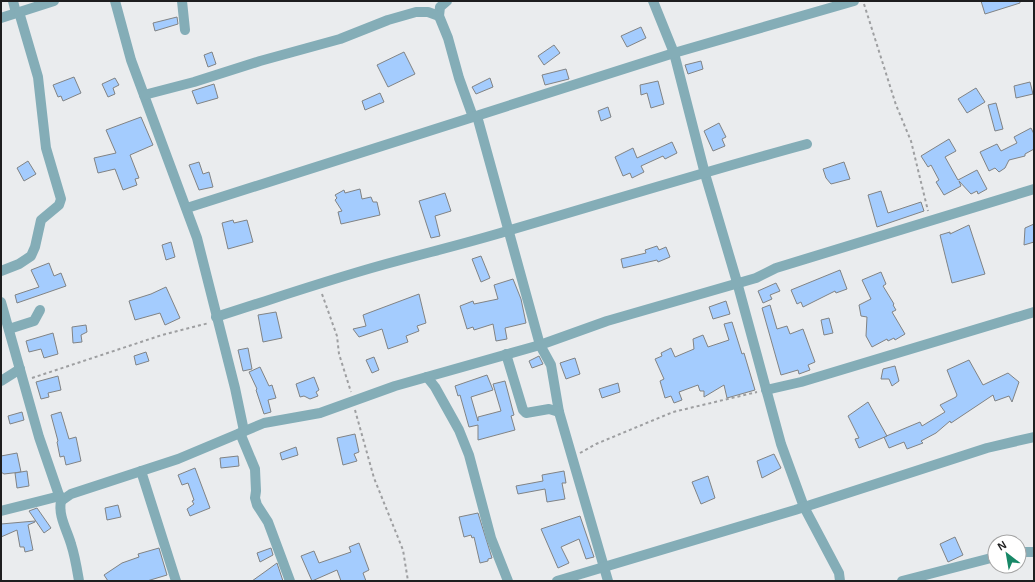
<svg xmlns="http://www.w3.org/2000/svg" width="1035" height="582" viewBox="0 0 1035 582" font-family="Arial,sans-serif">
<rect width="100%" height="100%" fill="#eaecee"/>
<!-- building -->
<g fill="#a4ccfe" stroke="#818384">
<polygon points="981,1 1020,1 1020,3 985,14"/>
<polygon points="177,17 178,24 155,31 153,23"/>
<polygon points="641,27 646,38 627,47 621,36"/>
<polygon points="554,45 560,53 544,65 538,56"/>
<polygon points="212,52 216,64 208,67 204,55"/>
<polygon points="404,52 415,74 388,87 377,65"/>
<polygon points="701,61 703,69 688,74 685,65"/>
<polygon points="566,69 569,79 545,85 542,75"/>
<polygon points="74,77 81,93 63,101 61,96 58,97 53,85"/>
<polygon points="115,78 119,85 113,88 115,94 108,97 102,84"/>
<polygon points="490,78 493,87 476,94 472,87"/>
<polygon points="658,81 664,104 651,108 647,93 641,95 640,85"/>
<polygon points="1030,82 1033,94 1016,98 1014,86"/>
<polygon points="214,84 218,98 197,104 192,91"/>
<polygon points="976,88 985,102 967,113 958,99"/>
<polygon points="380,93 384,102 365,110 362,101"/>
<polygon points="996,103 1003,129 995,131 988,105"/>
<polygon points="608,107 611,117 601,121 598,111"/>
<polygon points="141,117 153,145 130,155 139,178 135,179 137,185 123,190 115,169 98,173 94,158 116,153 106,130"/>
<polygon points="719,123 726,137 722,139 725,146 713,151 704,131"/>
<polygon points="1031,128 1034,134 1034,149 1025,154 1025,156 1009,160 1005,168 999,172 995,168 989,171 980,152 997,144 1001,151 1017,143 1014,137"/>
<polygon points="949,139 956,151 945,157 958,180 977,170 987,189 978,194 977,191 971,194 959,181 961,186 944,195 936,182 939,180 931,165 928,167 921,156"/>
<polygon points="672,142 677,153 665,159 663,156 641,166 644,172 632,178 630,173 623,176 615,157 633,148 637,158"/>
<polygon points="28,161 36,174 24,181 17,168"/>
<polygon points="199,162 203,174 209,172 213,187 199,190 189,165"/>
<polygon points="844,162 850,179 831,184 826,178 823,169"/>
<polygon points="360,189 362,199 371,197 373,202 377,202 380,215 341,224 338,212 342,211 335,200 337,198 335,195 344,190 345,193"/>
<polygon points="881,191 888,213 921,202 924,211 877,227 868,195"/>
<polygon points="445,193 451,211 435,216 440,236 431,238 419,201"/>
<polygon points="233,220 234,223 247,220 253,242 228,249 222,223"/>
<polygon points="1034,224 1034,242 1024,245 1025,228"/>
<polygon points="969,225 985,274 952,283 940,235 950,232 950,234"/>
<polygon points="171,242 175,257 166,260 162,245"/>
<polygon points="657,246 659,250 666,247 670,257 658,262 657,260 623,268 621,259 646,253 645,250"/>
<polygon points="481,256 490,278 481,282 472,259"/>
<polygon points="49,263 54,276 61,273 66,286 17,303 15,295 39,287 31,270"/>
<polygon points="840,270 847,289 836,293 835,291 803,307 801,302 797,304 791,290"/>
<polygon points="881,272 886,284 883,286 894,304 893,305 896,310 892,312 905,334 895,340 894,338 888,341 887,339 872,347 866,336 867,317 861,316 859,305 871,299 862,280"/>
<polygon points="513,279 521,299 526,323 505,328 507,339 496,341 493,324 474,330 473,327 467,329 460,306 473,301 474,304 498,299 494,285"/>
<polygon points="776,283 780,291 770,295 772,299 763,303 758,291"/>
<polygon points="166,287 180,318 165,325 160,313 135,320 129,301 151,294"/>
<polygon points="419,294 426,323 417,326 419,331 406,336 408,342 388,349 382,329 359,337 353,329 366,326 363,315"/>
<polygon points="726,301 730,314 713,319 709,307"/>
<polygon points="770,305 777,329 787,326 790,334 803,329 815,362 808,365 810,370 799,374 798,370 781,375 762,308"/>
<polygon points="276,312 282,338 263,342 258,315"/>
<polygon points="829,318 833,333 824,335 821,320"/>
<polygon points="732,322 742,354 744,353 755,390 727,398 724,385 704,397 704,391 700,391 698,385 679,392 682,400 674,403 671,396 665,398 660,381 664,379 655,359 662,356 661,353 671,348 675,357 694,349 693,339 703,335 708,347 729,340 724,324"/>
<polygon points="86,325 87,332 81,335 82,342 73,343 72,327"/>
<polygon points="53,333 58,354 44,358 41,349 29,352 26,341"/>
<polygon points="248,348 252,369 243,371 238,350"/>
<polygon points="146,352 149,361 136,365 134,356"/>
<polygon points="539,356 543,364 532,368 529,361"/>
<polygon points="374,357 379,370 372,373 366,360"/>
<polygon points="575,358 580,374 566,379 560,363"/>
<polygon points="969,360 983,385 1008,373 1019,382 1012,402 1009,396 995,401 993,395 951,423 950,421 936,433 921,441 923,443 907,449 904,442 889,448 884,437 920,422 922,426 945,412 940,405 956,397 957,395 947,370"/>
<polygon points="895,366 899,381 892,386 889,379 881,379 883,369"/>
<polygon points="260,367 269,386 272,385 276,398 268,400 271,412 264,414 256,390 257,389 249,372"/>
<polygon points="487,375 493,390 471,397 478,421 478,417 501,411 493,384 505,381 514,415 511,416 515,430 478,440 478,425 469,427 460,395 458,396 455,386"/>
<polygon points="58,376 61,390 48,393 49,397 41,399 36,382"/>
<polygon points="314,377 319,390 316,392 318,396 310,399 304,396 300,397 296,384"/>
<polygon points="618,383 620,392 602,398 599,389"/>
<polygon points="868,402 887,436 859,448 855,439 859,438 848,416"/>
<polygon points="22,412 24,420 10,424 8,416"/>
<polygon points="61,412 69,439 76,437 81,461 66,465 64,456 60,457 57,442 58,441 51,415"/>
<polygon points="355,434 359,452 354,454 357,461 343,465 337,438"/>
<polygon points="296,447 298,455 282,460 280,453"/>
<polygon points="17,453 21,472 4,474 1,472 1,456"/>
<polygon points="774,454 781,468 762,478 757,461"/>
<polygon points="238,456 239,466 221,468 220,458"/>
<polygon points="195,468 210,508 190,516 187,509 194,504 192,501 194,500 188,483 182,485 178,475"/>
<polygon points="27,471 29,486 17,488 15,473"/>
<polygon points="564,471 566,483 562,483 565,499 547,502 545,489 518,494 516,486 543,481 542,475"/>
<polygon points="708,476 715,498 701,504 692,482"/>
<polygon points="118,505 121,517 107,520 105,508"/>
<polygon points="37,508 51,528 44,533 29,511"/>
<polygon points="478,513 492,558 488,559 488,561 480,563 474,537 472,538 471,535 464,537 459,517"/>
<polygon points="580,516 594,557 586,559 579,539 561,547 569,563 558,568 541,529"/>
<polygon points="35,521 35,522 28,525 33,550 25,552 24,547 20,547 17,530 1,537 1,524"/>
<polygon points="955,537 963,555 948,562 940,544"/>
<polygon points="359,543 369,570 363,573 366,581 341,581 337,570 312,581 301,556 314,551 319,563 351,552 349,547"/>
<polygon points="159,548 167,575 147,581 108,581 104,575 122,563 139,557 138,554"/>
<polygon points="271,548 273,555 260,562 257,553"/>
<polygon points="277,563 283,581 252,581 266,571"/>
</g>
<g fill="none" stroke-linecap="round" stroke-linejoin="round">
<!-- path -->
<g stroke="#9e9fa1" stroke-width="2" stroke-dasharray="3 3" stroke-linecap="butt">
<polyline points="864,4 896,105 911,141 928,211"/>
<polyline points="322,294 337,336 339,354 351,392"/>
<polyline points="32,378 162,335 209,323"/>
<polyline points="355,410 374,478 403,550 408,581"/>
<polyline points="580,453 596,444 673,412 757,392"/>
</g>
<!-- street -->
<g stroke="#84adb7" stroke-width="10">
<polyline points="13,1 16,13"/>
<polyline points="115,1 131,60 197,238 235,388 244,431"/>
<polyline points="182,1 185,30"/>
<polyline points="447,1 440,7 439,16 448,38 459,78 473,117"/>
<polyline points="653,1 674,53 705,174 737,282 781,444 804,507 839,573 840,581"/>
<polyline points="1,18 54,1"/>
<polyline points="144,95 194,82 260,61 340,39 388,20 416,12 428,12 439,16"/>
<polyline points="477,116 540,345 551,365 559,412 608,581"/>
<polyline points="187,208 674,53 854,1"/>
<polyline points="1,271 19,264 31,256 35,247 41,220 59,205 61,199 46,148 38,77 19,12"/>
<path d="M1 302 39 437 61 501C58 516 67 530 71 544 75 556 77 569 79 581"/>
<path d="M216 317C276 298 336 277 397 261 434 251 471 242 507 231 607 202 707 171 807 144"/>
<polyline points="9,329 34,321 40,310"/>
<polyline points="506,354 523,410 526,413 549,409 559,412"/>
<polyline points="427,377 435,387 459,430 469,455 491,538 508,581"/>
<polyline points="1,381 20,369"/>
<polyline points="766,390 801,382 1034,312"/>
<polyline points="240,433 255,469 256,491 255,498 257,505 268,522 290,581"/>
<polyline points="141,471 176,581"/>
<polyline points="61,501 71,494 178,459 264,423 320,413 395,386 540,345 607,321 756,278 776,268 1034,189"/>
<polyline points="1,511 60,496"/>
<polyline points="1019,552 1034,552"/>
<polyline points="557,581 795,510 987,448 1034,437"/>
<polyline points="902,581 995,557"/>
</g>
</g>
<!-- border -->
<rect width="1035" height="582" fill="none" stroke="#1e1e1f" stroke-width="4"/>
<!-- north arrow -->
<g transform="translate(1007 554) rotate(329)"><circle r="19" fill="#ffffff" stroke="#a5a5a5"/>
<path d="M0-3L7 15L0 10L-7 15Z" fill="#178867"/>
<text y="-6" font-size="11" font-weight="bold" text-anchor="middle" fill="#1e1e1f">N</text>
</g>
</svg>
